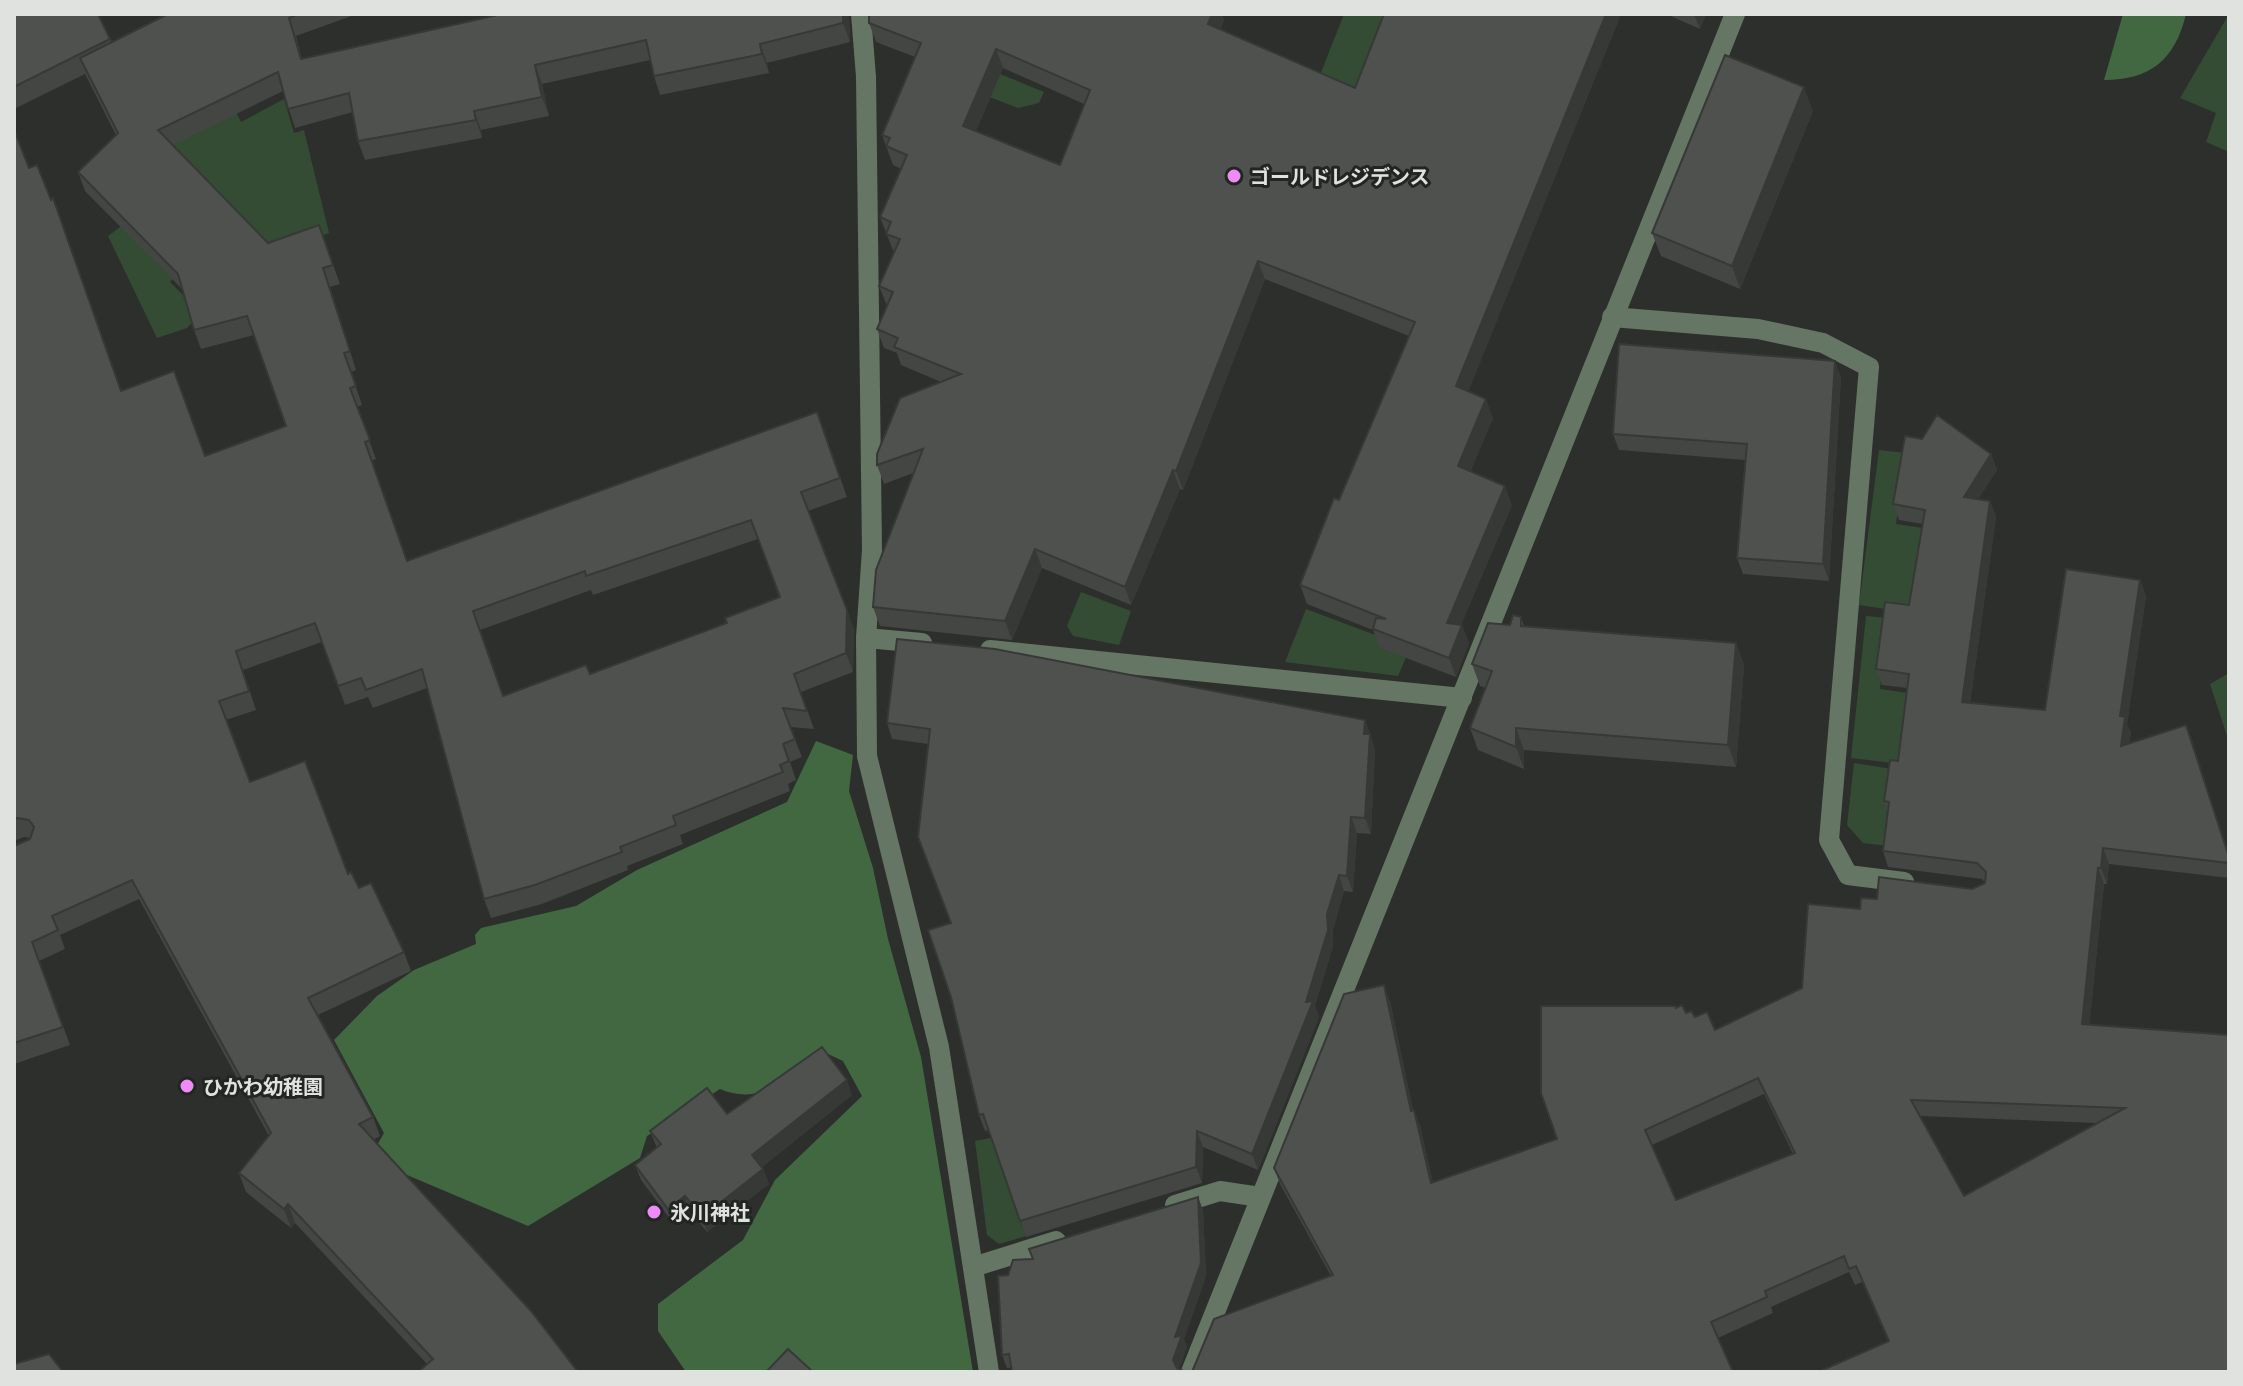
<svg xmlns="http://www.w3.org/2000/svg" width="2243" height="1386" viewBox="0 0 2243 1386" font-family="Mulish,'Noto Sans JP',sans-serif">
<rect width="100%" height="100%" fill="#2c2f2c"/>
<!-- green -->
<g fill="#334c33">
<polygon points="1344,14 1392,14 1285,285 1244,268"/>
<polygon points="2229,14 2229,152 2206,142 2216,113 2180,98"/>
<polygon points="983,67 1044,92 1039,103 1018,108 974,91"/>
<polygon points="228,97 241,122 284,99 294,133 304,130 329,233 264,258 145,146"/>
<polygon points="124,224 174,277 170,282 187,299 204,309 187,328 157,338 108,236"/>
<polygon points="1879,450 1906,453 1896,524 1923,528 1912,613 1859,605"/>
<polygon points="1081,592 1131,611 1119,645 1073,636 1067,626"/>
<polygon points="1306,609 1410,648 1398,676 1285,662"/>
<polygon points="1866,616 1888,618 1880,689 1923,695 1967,772 1851,758"/>
<polygon points="2229,673 2229,742 2210,684"/>
<polygon points="1854,763 1892,769 1886,817 1892,818 1888,846 1863,843 1847,825"/>
<polygon points="1011,1134 1016,1147 996,1154 1022,1226 1092,1203 1095,1216 999,1244 987,1235 975,1141"/>
</g>
<!-- forest -->
<g fill="#426842">
<path d="M2123 14H2186C2175 60 2150 80 2104 80Z"/>
<path d="M816 741 853 755 849 791 873 868 888 939 921 1057 973 1372H686L658 1331V1304L743 1240 775 1180 862 1096 843 1061 826 1053C793 1076 761 1107 720 1089L647 1136 640 1158 528 1226 369 1159 384 1133 334 1040 377 996 414 970 476 944 475 935 481 928 576 906 637 870 787 802Z"/>
</g>
<g fill="none" stroke-linecap="round" stroke-linejoin="round">
<!-- minor -->
<g stroke="#657664" stroke-width="20">
<polyline points="861,14 866,77 872,550 866,638 867,756 939,1047 989,1372"/>
<polyline points="1612,317 1758,329 1823,343 1869,367 1829,840 1848,875 1904,882"/>
<polyline points="866,638 922,643"/>
<polyline points="990,650 1462,698"/>
<polyline points="1175,1205 1220,1191 1260,1197"/>
<polyline points="973,1267 1056,1241"/>
<polyline points="1191,1372 1735,14"/>
</g>
</g>
<!-- wall -->
<g fill="#434643" fill-rule="evenodd">
<path d="M14 14H98L112 42 168 14H357L296 36 302 59 502 14H849L850 42 767 63 769 73 660 95 654 76 650 60 542 84 549 116 481 130 482 138 365 160 358 141 353 112 295 128 283 91 173 145 268 243 319 225 340 284 330 287 356 370 351 372 362 405 357 407 376 459 371 461 407 561 817 412 847 497 808 511 854 629 853 672 801 692 814 729 790 727 802 757 790 762 796 780 788 784 790 791 680 835 683 844 627 866 628 870 542 904 491 918 484 899 427 688 373 708 368 697 345 705 322 642 243 670 256 710 226 720 250 782 348 874 404 952 411 971 318 1015 373 1117 380 1136 373 1140 531 1311 427 1364 295 1223 291 1228 246 1192 239 1173 269 1136 139 899 60 935 65 949 39 961 70 1045 14 1064V846L31 838 24 837 14 841V130L121 391 205 456 286 426 254 335 201 349 194 330 183 290 85 191 78 172 116 135 85 74 14 109ZM758 539 779 597 727 623 590 674 503 696 480 630 591 590 593 595Z"/>
<path d="M869 14H1222L1224 20 1220 30 1355 88 1384 14H1621L1468 391 1493 418 1470 472 1512 505 1461 625 1469 643 1456 677 1380 648 1373 630 1307 604 1300 585 1339 500 1409 336 1265 279 1183 490 1180 489 1131 605 1042 568 1012 640 880 626 873 607 913 473 884 484 877 465 941 382 901 365 897 353 884 348 877 329 887 306 879 286 894 253 880 217 901 169 893 165 882 135 915 57 876 42 869 23ZM1003 68 1084 104 1060 165 976 131Z"/>
<polygon points="1666,14 1706,14 1700,29"/>
<polygon points="1813,111 1740,289 1661,256 1652,233"/>
<polygon points="1841,377 1829,581 1743,574 1737,558 1745,460 1619,450 1613,434"/>
<path d="M1991 454 1997 470 1978 499 1990 501 1996 517 1970 703 2045 710 2140 580 2146 596 2127 724 2131 733 2129 743 2229 855V878L2109 864 2107 884H2104L2089 1025 2229 1035 1888 1341 1862 1282 1855 1285 1849 1272 1771 1307 1773 1313 1718 1338 1331 1276 1280 1184 1274 1168 1390 1001 1413 1110 1420 1126 1433 1183 1557 1139 1676 1008 1695 1017 1715 1030 1802 988 1860 909 1877 899 1972 889 1985 883 1982 879 1888 867 1883 851 1887 812 1884 801 1898 761 1907 688 1882 685 1876 669 1909 605 1923 524 1899 520 1893 504ZM1764 1094 1793 1154 1676 1200 1652 1145ZM1920 1116 2045 1121 2098 1123 1964 1196Z"/>
<polygon points="1521,617 1524,626 1736,643 1744,665 1736,767 1524,750 1524,769 1478,750 1470,728 1486,688 1480,686 1472,664 1510,625"/>
<polygon points="1365,720 1375,750 1371,834 1357,833 1353,892 1344,891 1333,930 1333,946 1315,1006 1319,1017 1258,1170 1203,1147 1202,1183 1026,1237 989,1130 985,1131 979,1115 951,923 928,744 892,739 887,723"/>
<polygon points="852,1095 762,1167 769,1184 707,1232 690,1211 674,1224 641,1180 635,1165 657,1148 650,1131 727,1114"/>
<polygon points="1203,1210 1206,1276 1184,1339 1187,1348 1007,1368 1002,1355 1008,1275 1033,1259"/>
</g>
<!-- shaded-wall -->
<g fill="#373937">
<polygon points="843,14 849,14 850,42 843,23"/>
<polygon points="1212,14 1222,14 1224,20 1215,43 1208,24"/>
<polygon points="1606,14 1621,14 1463,405 1456,386"/>
<polygon points="1694,14 1706,14 1700,29"/>
<polygon points="760,44 767,63 769,73 762,54"/>
<polygon points="996,49 1003,68 970,145 963,126"/>
<polygon points="535,65 542,84 549,116 542,97"/>
<polygon points="1804,87 1813,111 1740,289 1732,266"/>
<polygon points="474,111 481,130 482,138 476,120"/>
<polygon points="1258,261 1265,279 1183,490 1176,471"/>
<polygon points="1835,361 1841,377 1829,581 1823,564"/>
<polygon points="1486,399 1493,418 1465,485 1458,466"/>
<polygon points="1991,454 1997,470 1969,513 1964,497"/>
<polygon points="1173,470 1180,489 1131,605 1125,587"/>
<polygon points="1505,486 1512,505 1454,642 1447,623"/>
<polygon points="1990,501 1996,517 1968,718 1962,702"/>
<polygon points="1035,549 1042,568 1012,640 1005,621"/>
<polygon points="2140,580 2146,596 2127,724 2131,733 2127,762 2121,746 2120,716"/>
<polygon points="847,610 854,629 853,672 846,653"/>
<polygon points="1462,625 1469,643 1456,677 1449,658"/>
<polygon points="1736,643 1744,665 1736,767 1728,745"/>
<polygon points="1365,720 1375,750 1371,834 1365,818 1364,734"/>
<polygon points="1516,728 1524,750 1524,769 1516,747"/>
<polygon points="1351,817 1357,833 1353,892 1347,876"/>
<polygon points="2103,848 2109,864 2107,884 2101,868"/>
<polygon points="2098,868 2104,884 2088,1040 2082,1024"/>
<polygon points="1339,875 1344,891 1333,930 1333,946 1315,1006 1319,1017 1258,1170 1252,1154 1306,1002 1327,914"/>
<polygon points="1384,985 1390,1001 1417,1127 1411,1111"/>
<polygon points="847,1080 852,1095 758,1170 752,1155"/>
<polygon points="1414,1110 1420,1126 1437,1200 1431,1183"/>
<polygon points="1197,1131 1203,1147 1202,1183 1196,1167"/>
<polygon points="763,1169 769,1184 707,1232 702,1217"/>
<polygon points="685,1196 690,1211 674,1224 668,1209"/>
<polygon points="1198,1197 1203,1210 1206,1276 1184,1339 1187,1348 1178,1372 1173,1360 1175,1337"/>
<polygon points="288,1204 295,1223 291,1228 284,1209"/>
</g>
<!-- building -->
<g fill="#4e514e" stroke="#373937" stroke-width="2" fill-rule="evenodd">
<polygon points="14,14 98,14 110,39 14,87"/>
<path d="M168 14H298L289 18 301 59 502 14H843V23L760 44 762 54 654 76 646 40 535 65 542 97 474 111 476 120 358 141 349 93 288 109 278 72 158 130 268 243 319 225 333 265 323 268 350 351 344 353 356 386 350 388 370 440 365 442 407 561 817 412 840 478 801 492 847 610 846 653 794 674 807 711 783 708 795 739 783 744 789 761 780 765 783 772 673 816 676 825 620 847 622 852 535 885 484 899 422 669 366 690 361 678 338 686 315 623 236 651 249 691 219 701 250 782 305 761 348 874 351 872 359 888 371 883 404 952 308 998 373 1117 359 1124 531 1311 578 1372H418L433 1359 288 1204 284 1209 239 1173 271 1133 132 880 52 916 58 930 32 942 63 1027 14 1043V846L30 839 34 827 29 820 17 818 14 819V130L29 168 37 165 51 200 53 198 121 391 174 371 205 456 286 426 247 316 194 330 178 274 78 172 118 133 80 58ZM751 520 780 597 725 618 727 623 590 674 586 665 503 696 473 611 585 571 586 576Z"/>
<path d="M869 14H1212L1208 24 1355 88 1384 14H1606L1456 386 1486 399 1458 466 1505 486 1447 623 1462 625 1449 658 1373 629 1376 618 1386 619 1300 585 1334 498 1339 500 1415 322 1258 261 1176 471 1173 470 1125 587 1035 549 1005 621 873 607 876 570 923 449 877 465V454L900 398 961 374 894 347 898 338 877 329 893 292 879 286 900 239 886 234 891 222 880 217 907 155 886 146 890 138 882 135 921 43 869 23ZM996 49 1090 90 1060 165 963 126Z"/>
<polygon points="1725,55 1804,87 1732,266 1652,233"/>
<polygon points="1619,344 1835,361 1823,564 1737,558 1747,444 1613,434"/>
<path d="M1937 415 1991 454 1964 497 1990 501 1962 702 2045 710 2066 569 2140 580 2120 716 2125 717 2121 746 2186 725 2229 857V863L2103 848 2101 868H2098L2082 1024 2229 1035V1372H1818L1889 1341 1856 1266 1849 1269 1844 1256 1765 1291 1767 1297 1711 1322 1733 1372H1192L1214 1319 1333 1275 1274 1168 1344 994 1384 985 1411 1111 1414 1110 1431 1183 1557 1139 1541 1093V1006H1675L1676 1008 1682 1005 1686 1013 1691 1011 1695 1017 1707 1012 1715 1030 1802 988 1808 904 1860 909 1861 898 1877 899 1879 877 1972 889 1985 883 1986 872 1977 863 1883 851 1889 802 1884 801 1890 760 1898 761 1909 674 1876 669 1885 602 1909 605 1925 510 1893 504 1905 436 1922 439ZM1758 1078 1795 1153 1676 1200 1645 1130ZM1911 1100 2125 1108 1964 1196Z"/>
<polygon points="1513,615 1521,617 1521,626 1736,643 1728,745 1516,728 1516,747 1470,728 1492,671 1472,664 1488,623 1510,625"/>
<polygon points="897,639 995,649 1365,720 1364,734 1370,734 1365,818 1351,817 1347,876 1339,875 1327,914 1328,930 1306,1002 1313,1001 1252,1154 1197,1131 1196,1167 1020,1221 983,1114 979,1115 951,997 928,930 951,923 918,837 930,729 887,723"/>
<polygon points="822,1047 847,1080 752,1155 763,1169 702,1217 685,1196 668,1209 635,1165 661,1144 650,1131 707,1088 727,1114"/>
<polygon points="1198,1197 1201,1263 1175,1337 1182,1335 1173,1360 1177,1368 1185,1372 1012,1372 1009,1354 1002,1355 998,1276 1008,1275 1013,1260 1033,1259 1029,1249"/>
<polygon points="788,1349 813,1372 766,1372"/>
<polygon points="49,1354 63,1372 14,1372 14,1364"/>
</g>
<!-- markers -->
<g fill="#ef8bf7" stroke="#222622" stroke-width="3">
<circle cx="1234" cy="176" r="8"/>
<circle cx="187" cy="1086" r="8"/>
<circle cx="654" cy="1212" r="8"/>
</g>
<g text-anchor="middle" dominant-baseline="central" stroke-width="6" stroke-linejoin="round" paint-order="stroke">
<!-- poi labels -->
<g font-size="20" font-weight="bold" fill="#e0e2e0" stroke="#222622" text-anchor="start">
<text x="1250" y="176">ゴールドレジデンス</text>
<text x="203" y="1086">ひかわ幼稚園</text>
<text x="670" y="1212">氷川神社</text>
</g>
</g>
<!-- border -->
<rect width="2243" height="1386" fill="none" stroke="#e0e2e0" stroke-width="32"/>
</svg>
